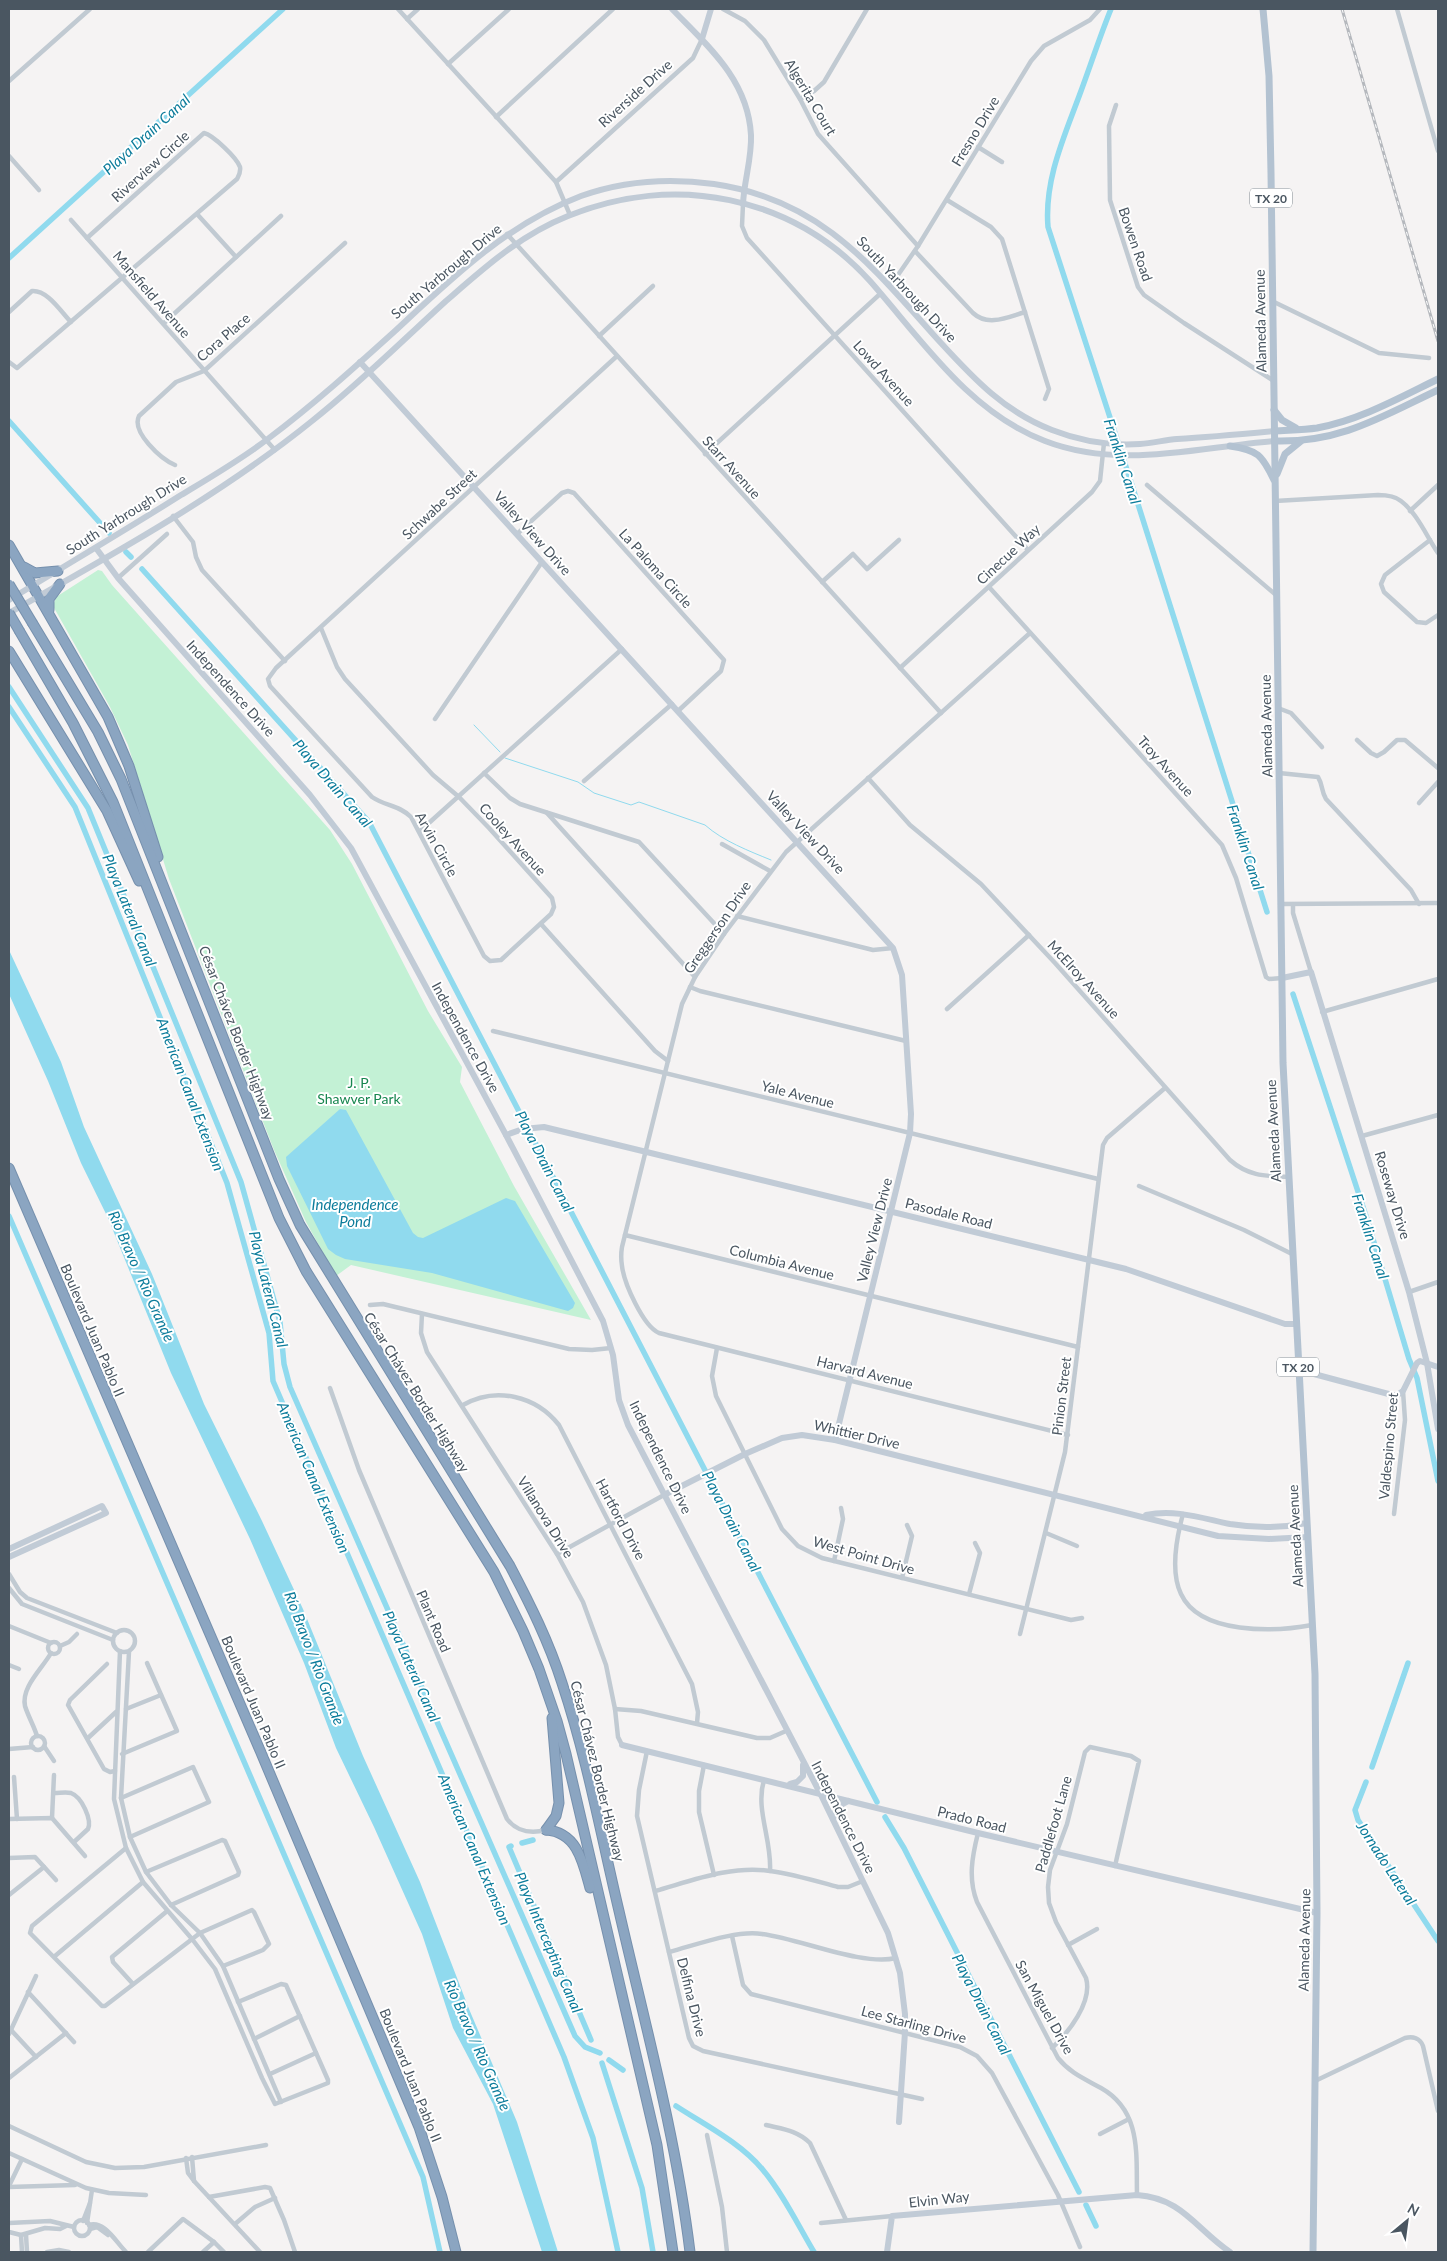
<svg xmlns="http://www.w3.org/2000/svg" width="1447" height="2261" viewBox="0 0 1447 2261" font-family="Lato,sans-serif">
<rect width="100%" height="100%" fill="#f5f3f3"/>
<!-- green -->
<polygon fill="#c3f1d5" points="98,570 102,571 112,585 330,830 352,864 428,1011 462,1067 460,1082 514,1186 591,1320 351,1265 336,1276 306,1222 274,1150 169,879 128,745 110,707 53,606 56,597"/>
<!-- water -->
<g fill="#90daee">
<polygon points="9,950 61,1062 84,1127 152,1274 204,1404 262,1521 303,1609 363,1756 420,1882 469,2009 517,2122 558,2252 542,2252 493,2104 453,2028 422,1934 374,1827 336,1748 304,1663 250,1539 171,1373 108,1218 81,1163 48,1081 9,994"/>
<polygon points="340,1109 346,1110 413,1233 418,1237 423,1238 506,1198 515,1201 575,1303 573,1308 568,1311 432,1273 345,1259 336,1255 328,1249 287,1166 286,1157"/>
</g>
<g fill="none" stroke-linecap="round" stroke-linejoin="round">
<!-- stream -->
<g stroke="#90daee" stroke-width="1">
<polyline points="474,725 500,752"/>
<path d="M505 758 578 782 594 793 631 805 639 802 705 825C723 841 749 851 771 860"/>
</g>
<!-- canal -->
<g stroke="#90daee" stroke-width="5.5">
<path d="M1111 9C1100 36 1091 64 1081 91 1065 135 1044 179 1048 227L1131 482 1267 912"/>
<polyline points="9,258 283,9"/>
<polyline points="9,421 109,533"/>
<polyline points="126,552 131,557"/>
<polyline points="142,569 369,822 877,1802"/>
<polyline points="9,687 88,808 241,1182 280,1322 284,1364 290,1387 575,2036 585,2047 600,2053"/>
<polyline points="9,707 75,807 227,1183 269,1333 273,1381 564,2057 593,2138 618,2252"/>
<polyline points="1293,994 1367,1219 1409,1359 1417,1378 1438,1481"/>
<polyline points="9,1216 423,2177 440,2252"/>
<polyline points="1372,1767 1408,1663"/>
<polyline points="1366,1782 1355,1810 1358,1820 1438,1941"/>
<polyline points="885,1817 904,1848 1079,2192"/>
<polyline points="522,1843 533,1840"/>
<polyline points="511,1846 509,1847 591,2040"/>
<polyline points="609,2060 623,2070"/>
<polyline points="602,2063 642,2188 653,2252"/>
<path d="M676 2106C705 2125 741 2143 763 2170 783 2194 798 2225 814 2252"/>
<polyline points="1086,2205 1096,2226"/>
</g>
<defs>
<g id="highway">
<polyline points="9,545 108,717 129,766 158,857"/>
<polyline points="24,567 35,573 58,571"/>
<polyline points="49,610 49,599 60,584"/>
<path d="M33 624 98 732 121 779 279 1179 300 1225 510 1566C530 1604 549 1642 562 1683 587 1758 601 1835 619 1911 645 2024 676 2137 690 2252"/>
<polyline points="20,632 73,723 113,802 279,1218 306,1271 494,1572 523,1631 539,1669 557,1721 566,1754 657,2145 673,2252"/>
<polyline points="9,651 107,811 139,881"/>
<polyline points="9,1168 259,1748 419,2127 442,2197 456,2252"/>
<path d="M546 1830C577 1832 583 1862 590 1888"/>
<polyline points="546,1830 556,1816 559,1803 552,1718"/>
</g>
</defs>
<!-- highway casing -->
<use href="#highway" stroke="#7690ad" stroke-width="11"/>
<!-- street -->
<g stroke="#c1cad2" stroke-width="4.5">
<polyline points="398,9 556,182 570,215"/>
<polyline points="723,9 745,21 764,40 800,99 818,134 918,246"/>
<polyline points="1397,9 1438,151"/>
<polyline points="407,19 418,9"/>
<polyline points="448,64 509,9"/>
<polyline points="9,81 90,9"/>
<polyline points="800,99 814,91 824,82 867,9"/>
<polyline points="1116,105 1109,126 1110,200 1138,287 1144,295 1184,323 1274,381"/>
<polyline points="496,117 613,9"/>
<polyline points="978,147 1002,162"/>
<polyline points="9,156 39,190"/>
<polyline points="556,182 693,58 702,39"/>
<polyline points="947,200 991,227 1002,239 1049,389 1045,399"/>
<polyline points="743,204 742,226 747,238 1028,550"/>
<polyline points="197,214 236,257"/>
<polyline points="71,220 275,450"/>
<polyline points="507,234 941,713"/>
<path d="M915 251 973 313C988 327 1008 317 1025 312"/>
<polyline points="888,285 898,275 918,246 1031,61 1044,46 1090,20 1100,9"/>
<polyline points="1272,301 1379,353 1429,358"/>
<path d="M9 312 32 291C48 290 61 312 71 322"/>
<polyline points="164,323 281,216"/>
<polyline points="599,336 653,286"/>
<path d="M9 362 17 368 237 179C239 175 241 172 240 167 237 158 213 135 204 133L87 238"/>
<polyline points="705,454 880,294"/>
<path d="M175 465C161 459 131 432 139 416L176 382 204 371 345 243"/>
<polyline points="1147,485 1276,595"/>
<path d="M1275 501 1378 495C1385 495 1395 496 1401 501 1417 513 1427 537 1438 553"/>
<polyline points="1410,511 1438,485"/>
<polyline points="173,516 193,542 196,557 202,570 285,661"/>
<polyline points="517,534 562,493 568,491 574,493 724,660 721,671 678,711"/>
<polyline points="1430,540 1385,575 1381,584 1384,592 1417,622 1426,623 1438,615"/>
<polyline points="118,578 167,534"/>
<polyline points="822,582 853,554 867,569 899,540"/>
<polyline points="989,587 1222,845 1236,878 1266,977 1269,979 1282,978"/>
<path d="M321 628 337 667 345 679 433 775 459 797 489 828 552 898 554 907 551 914 501 960 490 961 484 956 411 817C399 805 385 806 372 797L270 686 268 679 276 668 617 356"/>
<path d="M1030 633 786 852 724 934 695 977 682 1004 622 1247C621 1253 621 1260 622 1266 624 1283 643 1326 659 1333L1068 1435"/>
<polyline points="900,668 1092,492 1100,481 1104,443"/>
<polyline points="1278,708 1291,713 1322,747"/>
<polyline points="435,719 542,562"/>
<polyline points="1357,740 1371,753 1377,756 1384,752 1397,740 1405,740 1438,768"/>
<polyline points="484,773 510,798 520,804 639,842 724,934"/>
<path d="M1279 773 1318 777C1323 785 1321 791 1326 799L1411 890 1419 904"/>
<path d="M868 778 910 825 981 884 1055 963 1230 1160C1248 1176 1265 1176 1288 1177"/>
<polyline points="584,781 672,704"/>
<polyline points="1419,803 1438,782"/>
<polyline points="547,813 695,977"/>
<polyline points="420,831 622,649"/>
<polyline points="722,844 770,871"/>
<polyline points="1280,904 1438,903"/>
<polyline points="1293,905 1293,913 1311,972"/>
<polyline points="737,916 873,950 893,948"/>
<polyline points="541,924 655,1051 668,1061"/>
<polyline points="690,987 700,991 906,1041"/>
<polyline points="947,1009 1029,935"/>
<polyline points="1322,1012 1438,979"/>
<polyline points="493,1031 1098,1179"/>
<polyline points="1362,1136 1438,1115"/>
<polyline points="1139,1186 1244,1230 1292,1254"/>
<polyline points="625,1235 1078,1347"/>
<polyline points="1409,1292 1438,1282"/>
<polyline points="370,1305 383,1304 569,1349 592,1350 611,1348"/>
<polyline points="422,1314 421,1333 427,1352 557,1554 583,1602 606,1665 615,1709 618,1737 622,1745"/>
<polyline points="717,1348 712,1376 716,1396 782,1529 798,1546 822,1558 1059,1617 1071,1620 1082,1618"/>
<path d="M330 1388 359 1470 507 1819C517 1832 530 1834 546 1830"/>
<path d="M463 1405C496 1386 536 1396 559 1425L692 1684 698 1712 697 1723"/>
<path d="M1183 1514C1177 1536 1170 1571 1181 1594 1200 1635 1275 1632 1312 1625"/>
<polyline points="1394,1514 1405,1420 1403,1391"/>
<polyline points="1046,1533 1077,1546"/>
<polyline points="557,1554 664,1495"/>
<polyline points="834,1561 843,1519 841,1508"/>
<polyline points="9,1574 20,1592 27,1598 117,1633"/>
<polyline points="902,1578 912,1536 907,1525"/>
<polyline points="9,1588 22,1604 113,1640"/>
<polyline points="969,1594 980,1553 975,1543"/>
<polyline points="9,1626 51,1643"/>
<circle cx="124" cy="1641" r="11"/>
<polyline points="1020,1634 1065,1452 1103,1145 1107,1138 1165,1088"/>
<circle cx="54" cy="1648" r="6"/>
<polyline points="60,1646 69,1642 77,1634"/>
<polyline points="120,1651 114,1799 126,1848 143,1882 192,1939 215,1969 262,2078 275,2104 328,2083 328,2080 286,1985 281,1984 238,2002"/>
<polyline points="129,1652 121,1798 130,1837 146,1872 171,1905 200,1933 223,1966 281,2102"/>
<polyline points="107,1664 70,1700 68,1705 104,1769 110,1772 115,1771"/>
<polyline points="9,1665 19,1669"/>
<polyline points="126,1709 161,1695"/>
<polyline points="615,1709 641,1711 757,1738 770,1738 786,1731"/>
<path d="M37 1736C34 1726 28 1716 25 1706 21 1687 42 1669 51 1653"/>
<circle cx="38" cy="1743" r="7"/>
<polyline points="88,1738 116,1712"/>
<polyline points="44,1746 54,1761"/>
<polyline points="9,1749 33,1747"/>
<polyline points="647,1751 639,1790 637,1816 689,2038 693,2046 703,2051 922,2099"/>
<polyline points="122,1754 177,1731 147,1663"/>
<polyline points="704,1765 699,1791 699,1812 714,1875"/>
<polyline points="14,1777 17,1819"/>
<path d="M764 1780C755 1809 772 1840 770 1871"/>
<path d="M54 1793C60 1793 66 1792 71 1793 82 1797 92 1820 88 1829L74 1842"/>
<polyline points="121,1798 193,1767 209,1802 130,1837"/>
<polyline points="52,1818 54,1775"/>
<polyline points="9,1819 52,1818 85,1856"/>
<path d="M978 1833C972 1857 968 1879 977 1902L1058 2058C1070 2073 1085 2079 1101 2088 1142 2111 1136 2155 1137 2195"/>
<polyline points="126,1848 32,1926 30,1933 102,2006 105,2006 200,1933 252,1910 254,1912 269,1944 263,1950 223,1966"/>
<polyline points="9,1858 35,1857 56,1880"/>
<polyline points="146,1872 222,1840 225,1841 239,1872 238,1875 171,1905"/>
<path d="M655 1891C691 1881 732 1865 770 1871 793 1874 816 1881 838 1887H848L863 1881"/>
<polyline points="9,1895 44,1867"/>
<polyline points="732,1936 743,1985 751,1994 960,2047 977,2056 992,2073 1058,2195 1080,2247"/>
<polyline points="1068,1945 1097,1929"/>
<path d="M669 1952C696 1945 735 1930 762 1934 801 1939 861 1966 896 1958"/>
<polyline points="55,1956 143,1882"/>
<polyline points="133,1984 113,1962 112,1957 166,1912"/>
<polyline points="28,1992 74,2042"/>
<polyline points="11,2030 36,2057"/>
<polyline points="9,2034 36,1976"/>
<polyline points="254,2039 300,2016"/>
<path d="M1052 2048C1068 2033 1093 2002 1086 1978L1056 1922 1049 1903 1048 1887 1050 1870 1067 1824 1085 1752 1090 1747 1131 1756 1139 1761 1115 1866"/>
<polyline points="270,2074 316,2053"/>
<polyline points="9,2078 66,2033"/>
<path d="M1315 2081 1405 2038C1413 2036 1420 2038 1423 2046L1438 2111"/>
<path d="M766 2125C782 2129 797 2130 810 2143L846 2220"/>
<polyline points="9,2126 86,2162 115,2168 144,2167 266,2145"/>
<polyline points="1100,2134 1129,2119"/>
<polyline points="707,2135 722,2207 727,2252"/>
<polyline points="9,2153 86,2188 109,2193 146,2195"/>
<polyline points="192,2157 194,2181"/>
<polyline points="186,2158 188,2173 194,2181 260,2252"/>
<polyline points="9,2186 22,2159"/>
<polyline points="9,2187 75,2185"/>
<polyline points="209,2197 265,2187 270,2188 284,2220 295,2252"/>
<circle cx="82" cy="2228" r="8"/>
<polyline points="83,2221 90,2203"/>
<polyline points="9,2223 50,2221 74,2227"/>
<polyline points="87,2223 92,2190"/>
<polyline points="821,2223 892,2216"/>
<polyline points="235,2224 255,2207 275,2198"/>
<path d="M89 2225C104 2220 116 2242 126 2252"/>
<polyline points="90,2229 97,2227 108,2235"/>
<polyline points="9,2232 21,2235 45,2228 60,2229 66,2226"/>
<polyline points="21,2235 22,2252"/>
<polyline points="26,2235 27,2252"/>
<polyline points="47,2252 59,2250 69,2252"/>
<polyline points="148,2252 183,2219 214,2242 224,2252"/>
<polyline points="203,2252 214,2242"/>
</g>
<!-- secondary -->
<g stroke="#c1cbd6" stroke-width="6">
<path d="M672 9C708 46 748 80 751 135 752 158 744 181 743 204"/>
<polyline points="702,39 711,9"/>
<polyline points="360,362 893,948 902,975 911,1114 910,1133 835,1440"/>
<polyline points="96,548 118,578 310,795 351,848 506,1135 603,1321 613,1355 619,1400 628,1425 820,1793 888,1933 900,1973 905,2014 905,2032 899,2122"/>
<path d="M9 600C66 565 124 531 181 495 211 477 242 459 269 438 313 405 354 368 395 331 452 278 507 224 581 196 623 181 670 178 714 184 823 200 873 268 941 343 974 379 1005 412 1052 430 1080 441 1110 446 1140 444 1153 443 1165 440 1177 439 1210 437 1242 434 1274 431"/>
<path d="M9 613C112 555 219 496 312 421 359 384 402 341 446 301 484 268 520 235 568 216 674 173 792 195 870 281 922 340 969 412 1045 441 1120 470 1198 447 1274 441"/>
<polyline points="1282,978 1311,972 1409,1292 1427,1363 1438,1429"/>
<polyline points="506,1135 523,1129 544,1127 1126,1269 1285,1324 1296,1324"/>
<polyline points="1299,1373 1314,1374 1396,1396 1403,1391 1417,1363 1420,1361 1438,1367"/>
<polyline points="664,1495 745,1454 782,1438 802,1435 835,1440 1218,1536 1269,1539 1308,1537"/>
<path d="M1146 1515C1175 1509 1201 1518 1230 1524 1255 1528 1282 1528 1307 1523"/>
<polyline points="9,1549 102,1506 106,1513 9,1557"/>
<polyline points="622,1745 978,1833 1317,1913"/>
<polyline points="790,1784 797,1782 803,1776 803,1765"/>
<polyline points="833,1819 837,1807 848,1801"/>
<path d="M887 2252 892 2216 1137 2195C1182 2198 1196 2229 1230 2252"/>
</g>
<!-- primary -->
<g stroke="#b3c2d1" stroke-width="7">
<polyline points="1263,9 1269,76 1271,173 1283,1063 1315,1674 1317,1913 1313,2252"/>
<polyline points="1274,410 1282,420 1296,428"/>
<path d="M1274 431C1288 430 1303 430 1317 428 1360 420 1399 398 1438 379"/>
<path d="M1274 441C1340 443 1381 417 1438 390"/>
<path d="M1230 446C1258 450 1262 455 1274 480"/>
<polyline points="1277,474 1285,454 1301,441"/>
</g>
<!-- highway -->
<use href="#highway" stroke="#8ba5c1" stroke-width="9"/>
<defs>
<polyline id="rail" points="1342,9 1438,341"/>
</defs>
<!-- rail casing -->
<use href="#rail" stroke="#b5b8bd" stroke-width="3"/>
<!-- rail -->
<use href="#rail" stroke="#fff" stroke-width="1" stroke-dasharray="4" stroke-linecap="butt"/>
<defs>
<g id="highway-bridge">
<polyline points="9,584 33,624"/>
<polyline points="9,613 20,632"/>
</g>
</defs>
<!-- highway-bridge casing -->
<use href="#highway-bridge" stroke="#7690ad" stroke-width="11" stroke-linecap="butt"/>
<!-- highway-bridge -->
<use href="#highway-bridge" stroke="#8ba5c1" stroke-width="9"/>
</g>
<g text-anchor="middle" dominant-baseline="central" stroke-width="4" stroke-linejoin="round" paint-order="stroke">
<!-- shield labels -->
<g fill="#fff" stroke="#808990" stroke-width="1">
<rect x="1250" y="188.5" width="42" height="19" rx="4"/>
<rect x="1277" y="1357.5" width="42" height="19" rx="4"/>
</g>
<g font-size="12" font-weight="bold" fill="#4a5661">
<text x="1271" y="198">TX 20</text>
<text x="1298" y="1367">TX 20</text>
</g>
<!-- street labels -->
<g font-size="14" fill="#4a5661" stroke="#fff">
<text transform="translate(635 93) rotate(-42)">Riverside Drive</text>
<text transform="translate(811 97) rotate(59)">Algerita Court</text>
<text transform="translate(975 131) rotate(-59)">Fresno Drive</text>
<text transform="translate(150 166) rotate(-42)">Riverview Circle</text>
<text transform="translate(1136 244) rotate(71)">Bowen Road</text>
<text transform="translate(446 271) rotate(-40)">South Yarbrough Drive</text>
<text transform="translate(907 289) rotate(47)">South Yarbrough Drive</text>
<text transform="translate(152 294) rotate(49)">Mansfield Avenue</text>
<text transform="translate(1260 321) rotate(-91)">Alameda Avenue</text>
<text transform="translate(223 337) rotate(-41)">Cora Place</text>
<text transform="translate(884 373) rotate(48)">Lowd Avenue</text>
<text transform="translate(732 467) rotate(48)">Starr Avenue</text>
<text transform="translate(439 504) rotate(-43)">Schwabe Street</text>
<text transform="translate(126 514) rotate(-32)">South Yarbrough Drive</text>
<text transform="translate(533 533) rotate(48)">Valley View Drive</text>
<text transform="translate(1008 554) rotate(-43)">Cinecue Way</text>
<text transform="translate(656 568) rotate(48)">La Paloma Circle</text>
<text transform="translate(231 688) rotate(48)">Independence Drive</text>
<text transform="translate(1266 726) rotate(-91)">Alameda Avenue</text>
<text transform="translate(1166 766) rotate(48)">Troy Avenue</text>
<text transform="translate(806 832) rotate(47)">Valley View Drive</text>
<text transform="translate(513 839) rotate(48)">Cooley Avenue</text>
<text transform="translate(437 844) rotate(61)">Arvin Circle</text>
<text transform="translate(717 927) rotate(-56)">Greggerson Drive</text>
<text transform="translate(1084 979) rotate(48)">McElroy Avenue</text>
<text transform="translate(237 1033) rotate(69)">César Chávez Border Highway</text>
<text transform="translate(466 1037) rotate(61)">Independence Drive</text>
<text transform="translate(798 1094) rotate(14)">Yale Avenue</text>
<text transform="translate(1273 1131) rotate(-93)">Alameda Avenue</text>
<text transform="translate(1393 1195) rotate(73)">Roseway Drive</text>
<text transform="translate(949 1213) rotate(14)">Pasodale Road</text>
<text transform="translate(874 1230) rotate(-76)">Valley View Drive</text>
<text transform="translate(782 1262) rotate(14)">Columbia Avenue</text>
<text transform="translate(93 1330) rotate(67)">Boulevard Juan Pablo II</text>
<text transform="translate(865 1372) rotate(14)">Harvard Avenue</text>
<text transform="translate(417 1392) rotate(58)">César Chávez Border Highway</text>
<text transform="translate(1061 1396) rotate(-83)">Pinion Street</text>
<text transform="translate(857 1434) rotate(13)">Whittier Drive</text>
<text transform="translate(1388 1446) rotate(-85)">Valdespino Street</text>
<text transform="translate(661 1457) rotate(64)">Independence Drive</text>
<text transform="translate(546 1517) rotate(58)">Villanova Drive</text>
<text transform="translate(621 1519) rotate(62)">Hartford Drive</text>
<text transform="translate(1295 1536) rotate(-93)">Alameda Avenue</text>
<text transform="translate(864 1555) rotate(16)">West Point Drive</text>
<text transform="translate(434 1621) rotate(67)">Plant Road</text>
<text transform="translate(254 1702) rotate(67)">Boulevard Juan Pablo II</text>
<text transform="translate(598 1771) rotate(76)">César Chávez Border Highway</text>
<text transform="translate(844 1817) rotate(63)">Independence Drive</text>
<text transform="translate(972 1819) rotate(14)">Prado Road</text>
<text transform="translate(1053 1824) rotate(-74)">Paddlefoot Lane</text>
<text transform="translate(1304 1940) rotate(-89)">Alameda Avenue</text>
<text transform="translate(692 1997) rotate(76)">Delfina Drive</text>
<text transform="translate(1045 2007) rotate(61)">San Miguel Drive</text>
<text transform="translate(914 2024) rotate(15)">Lee Starling Drive</text>
<text transform="translate(411 2075) rotate(68)">Boulevard Juan Pablo II</text>
<text transform="translate(939 2199) rotate(-6)">Elvin Way</text>
</g>
<!-- park labels -->
<g font-size="14" fill="#17864f" stroke="#fff">
<text x="359" y="1082">J. P.<tspan x="359" dy="16">Shawver Park</tspan></text>
</g>
<!-- water labels -->
<g font-size="15" font-style="italic" fill="#0c7c9b" stroke="#fff">
<text transform="translate(146 134) rotate(-42)">Playa Drain Canal</text>
<text transform="translate(1123 461) rotate(72)">Franklin Canal</text>
<text transform="translate(333 783) rotate(49)">Playa Drain Canal</text>
<text transform="translate(1246 847) rotate(72)">Franklin Canal</text>
<text transform="translate(130 910) rotate(68)">Playa Lateral Canal</text>
<text transform="translate(191 1094) rotate(69)">American Canal Extension</text>
<text transform="translate(545 1161) rotate(63)">Playa Drain Canal</text>
<text x="355" y="1204">Independence<tspan x="355" dy="17">Pond</tspan></text>
<text transform="translate(1371 1236) rotate(72)">Franklin Canal</text>
<text transform="translate(142 1276) rotate(66)">Río Bravo / Rio Grande</text>
<text transform="translate(269 1289) rotate(76)">Playa Lateral Canal</text>
<text transform="translate(314 1477) rotate(67)">American Canal Extension</text>
<text transform="translate(732 1521) rotate(63)">Playa Drain Canal</text>
<text transform="translate(315 1658) rotate(69)">Río Bravo / Rio Grande</text>
<text transform="translate(412 1666) rotate(66)">Playa Lateral Canal</text>
<text transform="translate(475 1849) rotate(67)">American Canal Extension</text>
<text transform="translate(1387 1863) rotate(57)">Jornado Lateral</text>
<text transform="translate(549 1942) rotate(67)">Playa Intercepting Canal</text>
<text transform="translate(982 2004) rotate(63)">Playa Drain Canal</text>
<text transform="translate(478 2045) rotate(66)">Río Bravo / Rio Grande</text>
</g>
</g>
<!-- border -->
<rect width="1447" height="2261" fill="none" stroke="#4a5661" stroke-width="20"/>
<!-- north arrow -->
<g transform="translate(1407 2221) rotate(29)" stroke="#ffffff" stroke-width="4" paint-order="stroke">
<path d="M0-4L9 19L0 12L-9 19Z" fill="#4a5661"/>
<text y="-8" font-size="14" font-weight="bold" text-anchor="middle" fill="#4a5661">N</text>
</g>
</svg>
